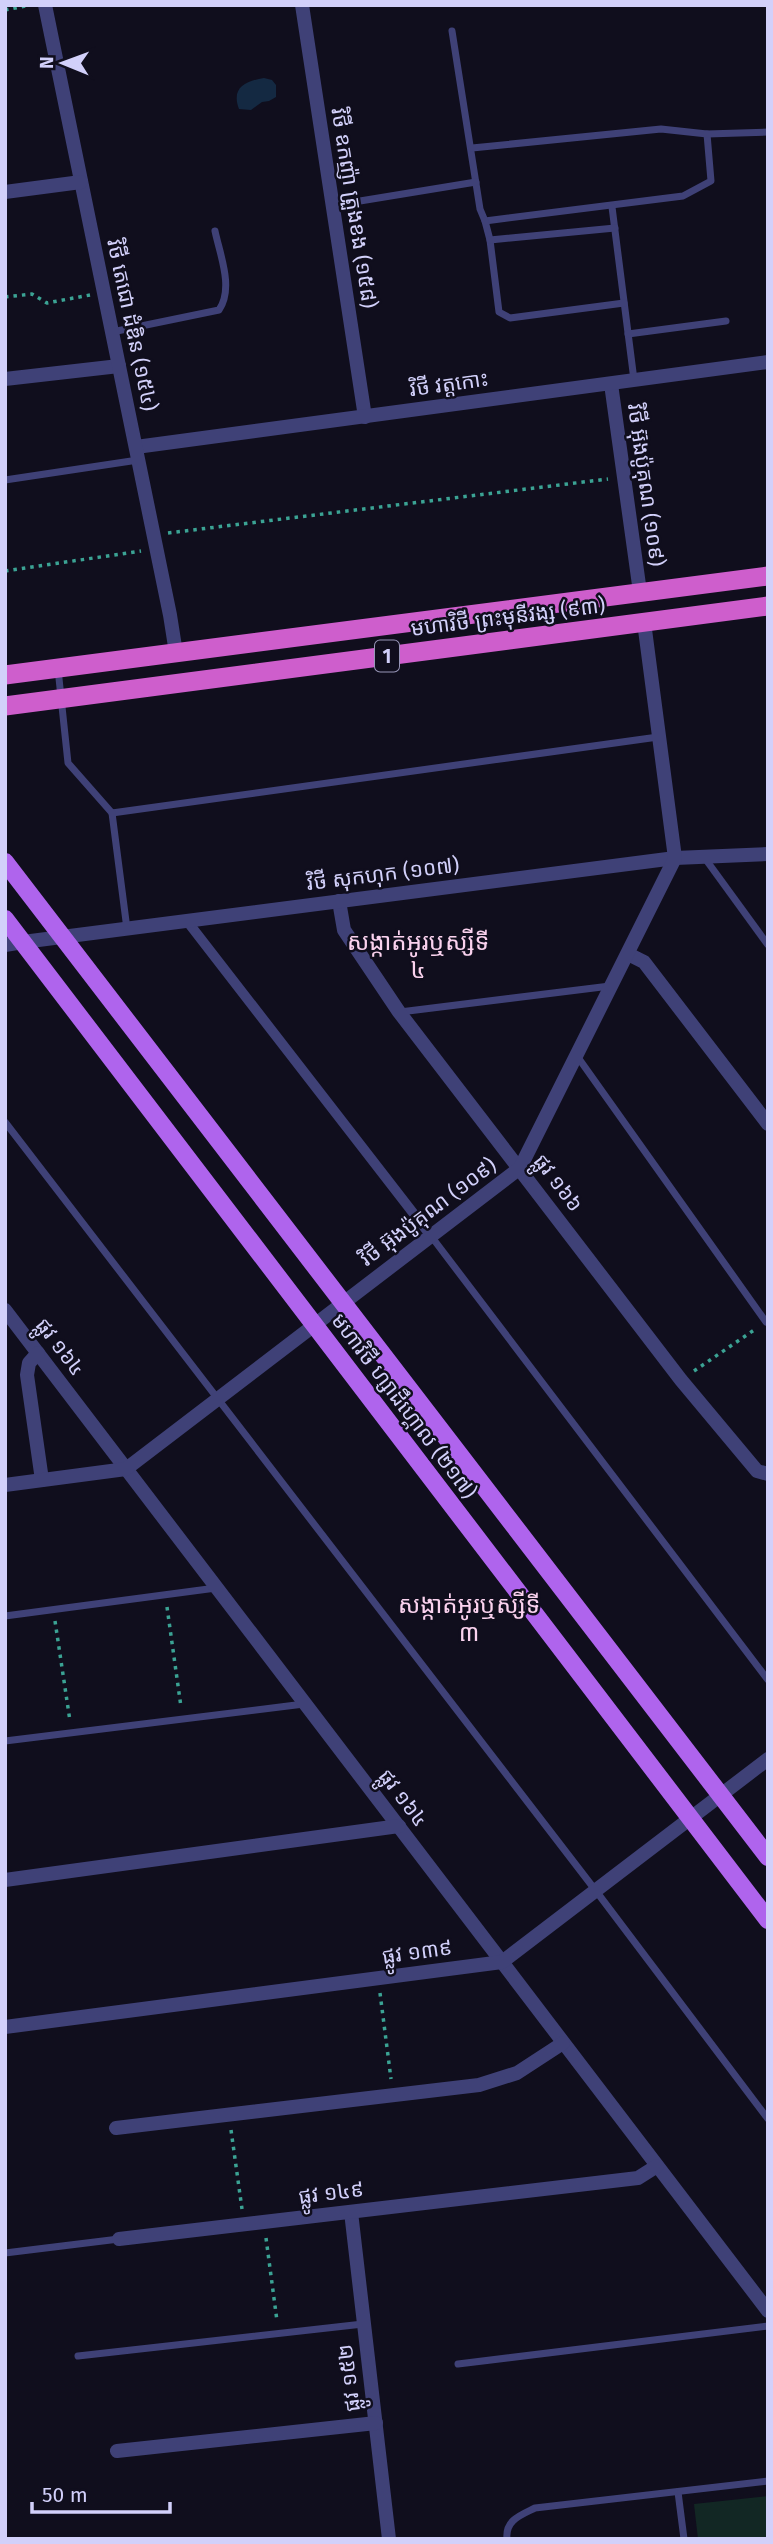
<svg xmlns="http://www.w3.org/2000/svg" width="773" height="2544" viewBox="0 0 773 2544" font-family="'Fira Sans','Noto Sans Khmer',sans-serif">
<rect width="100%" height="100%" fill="#100e1d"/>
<!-- green -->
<polygon fill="#122724" points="768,2496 768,2539 698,2539 694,2504"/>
<!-- water -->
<path fill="#142942" d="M264 78 272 80 276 85V97L269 101 262 102 251 110 239 109C231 88 245 81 264 78Z"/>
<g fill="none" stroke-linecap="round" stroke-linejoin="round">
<!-- path -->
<g stroke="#3ba394" stroke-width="3.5" stroke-dasharray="3.5 5" stroke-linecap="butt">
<polyline points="5,10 31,5"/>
<polyline points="5,297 32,294 47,303 90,295"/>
<polyline points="168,533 608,479"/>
<polyline points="5,571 141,551"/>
<polyline points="694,1371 757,1328"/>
<polyline points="167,1607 181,1707"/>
<polyline points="55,1621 70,1721"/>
<polyline points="380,1993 391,2079"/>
<polyline points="231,2130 242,2209"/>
<polyline points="266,2238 277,2321"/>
</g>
<!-- service -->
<g stroke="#3f4177" stroke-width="7">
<polyline points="452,31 480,209 485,221 683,196 711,181 707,134"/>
<polyline points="472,148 661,129 707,134 768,132"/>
<polyline points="360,201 476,182"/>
<polyline points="612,207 634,380"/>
<polyline points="485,221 490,240 499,312 510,318 624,303"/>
<polyline points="490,240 615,228"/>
<path d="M112 332 219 310C234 288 220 255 215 231"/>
<polyline points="628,334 726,321"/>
<polyline points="5,480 138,460"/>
<polyline points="58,669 68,763 112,813 658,737"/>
<polyline points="112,813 127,929"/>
<polyline points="704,857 768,945"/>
<polyline points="400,1012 610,986"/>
<polyline points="577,1056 766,1322"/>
<polyline points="5,1122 596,1891 768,2119"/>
<polyline points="431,1236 768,1680"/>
<polyline points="5,1616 216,1588"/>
<polyline points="5,1741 304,1704"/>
<polyline points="5,2253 119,2239"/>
<polyline points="78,2356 363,2324"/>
<polyline points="458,2364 768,2326"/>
<polyline points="678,2492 684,2539"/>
<path d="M507 2539C505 2520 521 2515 535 2508L768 2481"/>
</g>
<!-- pedestrian -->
<polyline stroke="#3f4177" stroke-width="10" points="187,921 431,1236"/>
<!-- minor -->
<g stroke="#3f4177" stroke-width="14">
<polyline points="302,5 365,417"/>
<polyline points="5,379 119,366"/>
<polyline points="611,384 640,592"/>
<polyline points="136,447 768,362"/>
<polyline points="339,901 344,930 399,1012 681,1380 757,1471 768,1474"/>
<polyline points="5,945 23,942"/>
<polyline points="628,954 644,962 768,1124"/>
<polyline points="5,1310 768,2311"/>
<polyline points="38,1353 29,1363 27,1375 42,1480"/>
<polyline points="5,1880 399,1826"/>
<polyline points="5,2027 502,1962 768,1759"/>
<polyline points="116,2128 479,2085 517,2073 563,2043"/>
<polyline points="351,2212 389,2539"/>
<polyline points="119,2239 638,2178 657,2166"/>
<polyline points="117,2451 376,2423"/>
</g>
<!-- tertiary -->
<g stroke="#3f4177" stroke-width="14">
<polyline points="45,5 170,615 176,653"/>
<polyline points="5,192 81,182"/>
<polyline points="23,942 675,858 768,854"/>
<polyline points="5,1485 126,1469 520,1168 675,858 644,622"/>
</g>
<!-- primary -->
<g stroke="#af64ed" stroke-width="18">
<polyline points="5,862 768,1857"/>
<polyline points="5,919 768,1920"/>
</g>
<!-- trunk -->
<g stroke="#ce5ecc" stroke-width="19">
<polyline points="5,675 768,576"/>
<polyline points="5,706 768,606"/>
</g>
</g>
<g text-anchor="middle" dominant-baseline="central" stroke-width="5" stroke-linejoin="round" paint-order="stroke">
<!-- shield labels -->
<rect fill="#100e1d" stroke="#9896b8" stroke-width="2" x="375" y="640.5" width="24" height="31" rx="5"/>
<g font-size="19" font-weight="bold" fill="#d2d0fa">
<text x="387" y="656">1</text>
</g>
<!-- street labels -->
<g font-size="21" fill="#d2d0fa" stroke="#100e1d">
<text transform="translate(354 208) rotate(81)">វិថី ឧកញ៉ា ត្រួងខង (១៥៨)</text>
<text transform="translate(132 325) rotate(78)">វិថី តេជោ ដំឌិន (១៥៤)</text>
<text transform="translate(449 384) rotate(-8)">វិថី វត្តកោះ</text>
<text transform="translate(646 485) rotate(82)">វិថី អ៊ុងប៉ូគុណ (១០៩)</text>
<text transform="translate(508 617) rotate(-7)">មហាវិថី ព្រះមុនីវង្ស (៩៣)</text>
<text transform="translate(383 874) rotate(-7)">វិថី សុកហុក (១០៧)</text>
<text transform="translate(558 1183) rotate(53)">ផ្លូវ ១៦៦</text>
<text transform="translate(428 1212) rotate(-37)">វិថី អ៊ុងប៉ូគុណ (១០៩)</text>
<text transform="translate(60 1347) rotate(53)">ផ្លូវ ១៦៤</text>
<text transform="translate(404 1406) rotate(53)">មហាវិថី ហ្សាដឹហ្គោល (២១៧)</text>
<text transform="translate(403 1798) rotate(53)">ផ្លូវ ១៦៤</text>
<text transform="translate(417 1952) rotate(-8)">ផ្លូវ ១៣៩</text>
<text transform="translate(331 2193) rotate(-7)">ផ្លូវ ១៤៩</text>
<text transform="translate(349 2378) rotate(-97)">ផ្លូវ ១៥២</text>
</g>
<!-- quarter labels -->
<g font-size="24" fill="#fad2ee" stroke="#100e1d">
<text x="418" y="942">សង្កាត់អូរឬស្សីទី<tspan x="418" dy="28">៤</tspan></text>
<text x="469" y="1605">សង្កាត់អូរឬស្សីទី<tspan x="469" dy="28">៣</tspan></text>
</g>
</g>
<!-- border -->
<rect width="773" height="2544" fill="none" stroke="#d2d0fa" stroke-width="14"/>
<!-- north arrow -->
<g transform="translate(63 63) rotate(271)" stroke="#100e1d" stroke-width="5" paint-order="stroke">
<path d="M0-5L12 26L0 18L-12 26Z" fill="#d2d0fa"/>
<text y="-10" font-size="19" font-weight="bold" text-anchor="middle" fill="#d2d0fa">N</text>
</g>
<!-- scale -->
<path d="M32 2502v10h138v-10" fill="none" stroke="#d2d0fa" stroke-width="3.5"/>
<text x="42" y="2502" font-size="21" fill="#d2d0fa" stroke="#100e1d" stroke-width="5" paint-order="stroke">50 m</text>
</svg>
